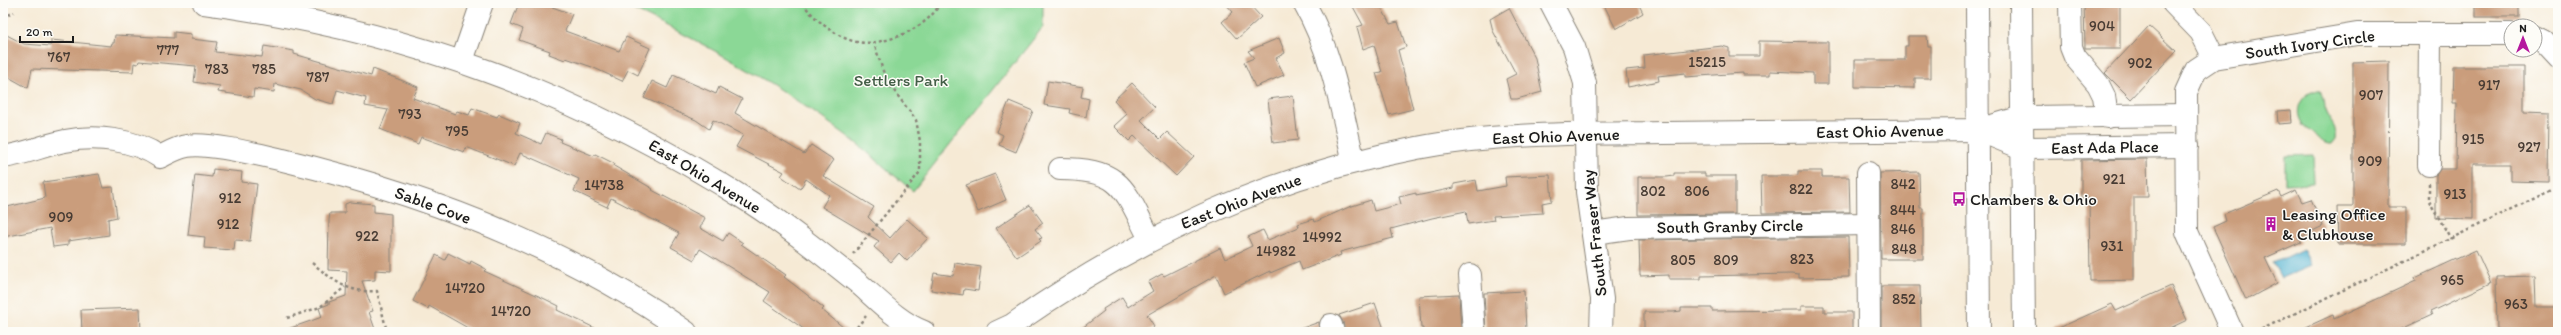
<svg xmlns="http://www.w3.org/2000/svg" width="2561" height="335" viewBox="0 0 2561 335" font-family="Itim,sans-serif">
<rect width="100%" height="100%" fill="#fdfcf7"/>
<filter id="ink" filterUnits="userSpaceOnUse"><feTurbulence type="fractalNoise" baseFrequency=".025" numOctaves="2"/><feDisplacementMap in="SourceGraphic" scale="8" xChannelSelector="R" yChannelSelector="G"/><feConvolveMatrix kernelMatrix="1 2 1 2 8 2 1 2 1" color-interpolation-filters="sRGB"/></filter>
<filter id="wash" filterUnits="userSpaceOnUse"><feTurbulence type="fractalNoise" baseFrequency=".012" numOctaves="4" result="noise"/><feDisplacementMap in="SourceGraphic" scale="16" xChannelSelector="R" yChannelSelector="G"/><feGaussianBlur stdDeviation="0.9" result="paint"/><feColorMatrix in="noise" values="0 0 0 0 0 0 0 0 0 0 0 0 0 0 0 0 0 1.4 0 .05"/><feComposite in="paint" operator="in"/></filter>
<g filter="url(#wash)">
<rect width="100%" height="100%" fill="#f6ead5"/>
<!-- green -->
<g fill="#8bd896" stroke="#547a59">
<path d="M618 3H1043V27L913 191C890 173 869 152 846 135 775 83 698 38 618 3Z"/>
<path d="M2312 92H2320C2326 98 2324 105 2326 113 2330 122 2338 128 2336 139L2332 144C2323 145 2319 138 2314 133 2310 129 2304 128 2302 123 2294 112 2300 97 2312 92Z"/>
<polygon points="2313,155 2314,183 2285,184 2285,156"/>
</g>
<!-- water -->
<polygon fill="#54b4d2" stroke="#386877" points="2303,249 2311,265 2281,278 2273,263"/>
<g id="blocks">
<!-- building -->
<g fill="#ca9d7c">
<polygon points="519,3 541,3 572,14 565,31 619,51 626,37 650,48 638,75 628,70 622,81 592,67 566,58 565,60 549,54 550,51 519,40 523,29 511,24"/>
<polygon points="1225,3 1248,3 1261,17 1237,39 1222,22 1233,12"/>
<polygon points="1351,3 1379,3 1390,24 1398,22 1406,47 1398,50 1413,109 1389,115 1376,73 1382,72 1374,45 1363,49 1357,27 1363,25"/>
<polygon points="1603,3 1638,3 1643,13 1616,29"/>
<polygon points="2084,3 2120,3 2120,49 2085,49"/>
<rect x="2476" y="3" width="43" height="14"/>
<polygon points="1509,8 1535,58 1542,92 1517,99 1511,99 1506,79 1516,74 1493,31 1490,19"/>
<polygon points="2149,26 2176,51 2131,99 2105,73"/>
<polygon points="174,32 191,34 191,39 217,42 215,52 262,57 264,46 294,51 294,54 371,76 373,69 418,87 413,98 455,114 457,111 469,115 472,108 497,117 499,114 520,123 516,133 541,144 546,133 561,139 560,142 594,156 595,154 615,164 614,166 653,189 652,190 705,218 700,228 723,241 728,233 743,243 741,244 786,275 784,277 824,308 822,310 849,332 808,332 764,301 770,292 736,271 700,249 694,260 671,247 679,233 611,198 607,207 574,191 579,179 520,153 514,166 466,147 464,152 421,137 418,144 380,129 388,110 365,106 366,98 337,90 333,104 315,99 301,90 275,84 274,92 254,89 253,97 218,92 220,86 194,82 196,66 139,61 138,64 134,63 133,72 32,69 28,88 3,74 3,33 24,44 51,46 51,40 111,46 112,43 114,43 115,35 174,38"/>
<polygon points="1908,36 1927,36 1928,46 1931,46 1931,78 1915,78 1915,88 1855,87 1855,60 1905,60 1905,46 1908,46"/>
<polygon points="1279,38 1285,53 1276,58 1284,75 1255,87 1244,62 1254,58 1248,51"/>
<polygon points="1759,41 1828,42 1828,84 1813,84 1813,73 1770,71 1770,75 1743,75 1743,73 1685,77 1685,73 1658,76 1659,81 1628,87 1626,70 1645,68 1644,55 1722,46 1729,48 1729,56 1759,56"/>
<polygon points="2389,61 2388,207 2406,207 2406,244 2338,244 2337,207 2353,207 2353,62"/>
<polygon points="2454,67 2524,67 2524,112 2549,113 2548,182 2510,181 2510,164 2473,164 2473,219 2436,218 2436,175 2440,169 2456,169 2457,103 2453,103"/>
<polygon points="673,75 716,94 719,87 742,99 735,113 804,154 811,145 834,160 823,176 874,207 868,217 890,238 907,219 928,238 907,261 899,253 891,262 874,247 879,241 822,207 829,195 806,179 800,189 781,176 784,172 736,147 743,135 713,120 709,129 696,120 644,98 652,81 667,88"/>
<polygon points="1048,81 1083,87 1081,97 1089,99 1086,117 1069,113 1070,109 1044,105"/>
<polygon points="1132,83 1155,107 1141,120 1160,139 1167,132 1194,157 1176,176 1134,136 1129,141 1114,126 1127,114 1114,100"/>
<polygon points="1293,96 1298,140 1273,143 1268,99"/>
<polygon points="1009,101 1033,111 1016,152 999,145 1003,135 997,132"/>
<polygon points="2291,110 2292,123 2278,124 2277,111"/>
<polygon points="2147,159 2148,197 2134,197 2134,280 2090,281 2089,198 2081,198 2081,160"/>
<polygon points="213,169 242,172 241,182 257,184 250,241 235,240 234,250 204,248 205,237 188,235 195,175 212,177"/>
<polygon points="1798,171 1822,171 1822,177 1849,177 1850,212 1762,213 1761,176 1791,176 1798,175"/>
<polygon points="1919,172 1920,208 1923,208 1923,259 1881,259 1880,173"/>
<polygon points="1674,173 1705,173 1705,176 1735,176 1735,214 1638,215 1638,177 1667,177 1674,176"/>
<polygon points="99,174 103,188 113,187 117,217 108,219 109,235 68,241 68,245 53,247 50,228 3,237 3,208 45,198 43,182"/>
<polygon points="995,174 1006,200 978,212 966,185"/>
<polygon points="1550,175 1552,201 1542,203 1543,213 1493,216 1494,220 1468,224 1466,211 1432,218 1391,229 1393,238 1340,252 1341,255 1302,270 1299,261 1270,273 1270,271 1224,293 1216,275 1147,315 1154,326 1146,332 1077,332 1104,311 1103,309 1122,297 1128,307 1153,291 1148,282 1162,274 1164,276 1220,248 1225,259 1252,246 1248,237 1263,230 1268,240 1299,227 1298,224 1314,219 1315,222 1349,207 1371,200 1374,211 1401,204 1399,197 1416,193 1416,196 1454,188 1454,184 1476,180 1478,191 1506,186 1505,177"/>
<polygon points="2296,190 2302,202 2311,199 2323,226 2298,238 2301,242 2265,258 2277,283 2246,300 2213,227 2226,221 2224,214 2278,191 2281,197"/>
<polygon points="350,202 374,204 374,212 391,214 391,271 375,270 375,280 362,281 373,311 369,312 376,332 285,332 285,330 322,317 319,308 329,304 329,302 346,296 347,271 328,270 329,220 330,213 345,213 345,204"/>
<polygon points="1030,205 1043,223 1035,229 1042,238 1039,239 1041,241 1017,257 996,228"/>
<polygon points="1848,237 1849,277 1799,278 1799,275 1791,274 1701,276 1701,279 1669,279 1669,275 1640,276 1639,240"/>
<polygon points="2476,250 2491,283 2430,312 2432,315 2395,332 2295,332 2333,315 2334,319 2416,281 2415,278"/>
<polygon points="448,253 470,264 471,261 486,269 484,271 545,299 559,306 557,310 603,332 475,332 429,306 428,309 413,301 436,255 445,260"/>
<polygon points="955,263 981,267 978,291 964,289 963,295 931,290 934,273 953,276"/>
<polygon points="2535,276 2536,307 2558,307 2558,332 2497,332 2496,277"/>
<polygon points="1881,286 1920,286 1921,332 1881,332"/>
<polygon points="2171,286 2187,320 2162,332 2050,332 2112,304 2116,311"/>
<polygon points="1524,291 1526,329 1523,329 1524,332 1486,332 1484,293"/>
<polygon points="1459,294 1461,332 1423,332 1423,328 1421,328 1419,296"/>
<polygon points="1375,303 1385,332 1345,332 1343,322 1339,315"/>
<polygon points="1801,306 1824,306 1824,312 1852,312 1852,332 1644,332 1644,312 1673,312 1681,311 1681,308 1712,308 1712,311 1794,310 1801,310"/>
<polygon points="140,308 141,332 82,332 81,310"/>
<polygon points="1319,322 1320,332 1298,332 1297,330"/>
</g>
</g>
</g>
<g filter="url(#ink)">
<use href="#blocks" fill-opacity="0" stroke="#898378" stroke-width="1"/>
<g fill="none" stroke-linecap="round" stroke-linejoin="round">
<defs>
<g id="minor">
<path d="M204 3C406 30 577 92 750 202 787 226 822 254 857 282 878 300 898 322 924 332"/>
<path d="M1304 3C1332 52 1341 108 1354 162"/>
<polyline points="1551,3 1574,47 1585,83 1587,192 1602,299 1601,332"/>
<polyline points="2070,3 2071,47 2075,57 2098,84 2104,96 2107,117"/>
<polyline points="2173,3 2201,32 2214,58"/>
<polyline points="2535,37 2543,41 2558,57"/>
<polyline points="462,61 482,3"/>
<polyline points="1978,130 2022,148 2187,146"/>
<path d="M3 157C25 154 44 145 65 141 96 135 134 139 160 157 168 153 178 147 187 146 207 142 261 155 283 160 425 194 566 247 686 332"/>
<polyline points="2429,165 2430,34"/>
<path d="M1060 169C1123 169 1124 189 1150 239"/>
<polyline points="1868,173 1869,332"/>
<polyline points="1593,233 1629,228 1868,224"/>
<polyline points="1470,275 1474,332"/>
<polyline points="1331,325 1333,332"/>
<path d="M997 332 1012 325C1138 237 1265 177 1417 148 1498 132 1582 134 1664 133 1769 132 1874 131 1978 130L2022 117 2185 115"/>
<polyline points="2232,332 2187,232 2186,92 2196,70 2214,58 2357,34 2511,34"/>
</g>
<g id="major">
<polyline points="1977,3 1979,332"/>
<polyline points="2021,3 2024,332"/>
</g>
</defs>
<!-- minor casing -->
<use href="#minor" stroke="#898378" stroke-width="24"/>
<!-- major casing -->
<use href="#major" stroke="#898378" stroke-width="24"/>
<!-- path -->
<g stroke="#898378" stroke-width="2.5" stroke-dasharray="3 3" stroke-linecap="butt">
<path d="M803 3C812 18 839 39 857 42 883 47 929 28 940 3"/>
<polyline points="3,18 14,12"/>
<polyline points="2429,183 2429,201 2451,239"/>
<polyline points="853,254 920,172 920,141 916,120 886,80 874,43"/>
<path d="M312 263C335 281 346 293 377 291L387 332"/>
<polyline points="287,318 320,307 345,287"/>
<polyline points="853,332 866,316"/>
<polyline points="2256,332 2558,187"/>
</g>
<!-- minor -->
<use href="#minor" stroke="#fff" stroke-width="22"/>
<!-- major -->
<use href="#major" stroke="#fff" stroke-width="22"/>
</g>
</g>
<!-- icons -->
<defs>
<symbol id="bus-bare" viewBox="-9 -9 18 18"><path d="M-5-6H5V4H4V6H2V4H-2V6H-4V4H-5ZM-3.5-4V0h7V-4ZM-3.5 1.2v1.5H-2V1.2ZM2 1.2v1.5H3.5V1.2Z" fill="#b5179e" stroke="#fdfcf7" stroke-width="2.5" paint-order="stroke"/></symbol>
<symbol id="building-bare" viewBox="-9 -9 18 18"><path d="M-4-6H4V6H1V3H-1V6H-4ZM-2.5-4.3h1.7v1.8h-1.7ZM.8-4.3h1.7v1.8H.8ZM-2.5-1h1.7V.8h-1.7ZM.8-1h1.7V.8H.8Z" fill="#b5179e" stroke="#fdfcf7" stroke-width="2.5" paint-order="stroke"/></symbol>
</defs>
<g fill-rule="evenodd">
<use href="#bus-bare" x="1949" y="189" width="20" height="20"/>
<use href="#building-bare" x="2261" y="214" width="20" height="20"/>
</g>
<g text-anchor="middle" dominant-baseline="central" stroke-width="3" stroke-linejoin="round" paint-order="stroke">
<!-- number labels -->
<g font-size="15" fill="#483c34">
<text x="2102" y="26">904</text>
<text x="168" y="50">777</text>
<text x="59" y="57">767</text>
<text x="1707" y="62">15215</text>
<text x="2140" y="63">902</text>
<text x="217" y="69">783</text>
<text x="264" y="69">785</text>
<text x="318" y="77">787</text>
<text x="2489" y="85">917</text>
<text x="2371" y="95">907</text>
<text x="410" y="114">793</text>
<text x="457" y="131">795</text>
<text x="2473" y="139">915</text>
<text x="2529" y="147">927</text>
<text x="2370" y="161">909</text>
<text x="2114" y="179">921</text>
<text x="1903" y="184">842</text>
<text x="604" y="185">14738</text>
<text x="1801" y="189">822</text>
<text x="1653" y="191">802</text>
<text x="1697" y="191">806</text>
<text x="2455" y="194">913</text>
<text x="230" y="198">912</text>
<text x="1903" y="210">844</text>
<text x="61" y="217">909</text>
<text x="228" y="224">912</text>
<text x="1903" y="229">846</text>
<text x="367" y="236">922</text>
<text x="1322" y="237">14992</text>
<text x="2112" y="246">931</text>
<text x="1904" y="249">848</text>
<text x="1276" y="251">14982</text>
<text x="1802" y="259">823</text>
<text x="1683" y="260">805</text>
<text x="1726" y="260">809</text>
<text x="2452" y="280">965</text>
<text x="465" y="288">14720</text>
<text x="1904" y="299">852</text>
<text x="2516" y="304">963</text>
<text x="511" y="311">14720</text>
</g>
<!-- street labels -->
<g font-size="17" fill="#1c1c1c" stroke="#fdfcf7">
<text transform="translate(2310 44) rotate(-8)">South Ivory Circle</text>
<text transform="translate(1880 131) rotate(-1)">East Ohio Avenue</text>
<text transform="translate(1556 136) rotate(-2)">East Ohio Avenue</text>
<text transform="translate(2105 147) rotate(-1)">East Ada Place</text>
<text transform="translate(705 176) rotate(31)">East Ohio Avenue</text>
<text transform="translate(1241 201) rotate(-21)">East Ohio Avenue</text>
<text transform="translate(433 205) rotate(20)">Sable Cove</text>
<text transform="translate(1730 226) rotate(-1)">South Granby Circle</text>
<text transform="translate(1594 233) rotate(-96)">South Fraser Way</text>
</g>
<!-- park labels -->
<g font-size="17" fill="#435e47" stroke="#fdfcf7">
<text x="901" y="80">Settlers Park</text>
</g>
<!-- poi labels -->
<g font-size="17" fill="#1c1c1c" stroke="#fdfcf7" text-anchor="start">
<text x="1970" y="199">Chambers &amp; Ohio</text>
<text x="2282" y="214">Leasing Office<tspan x="2282" dy="20">&amp; Clubhouse</tspan></text>
</g>
</g>
<!-- margin -->
<rect width="2561" height="335" fill="none" stroke="#fdfcf7" stroke-width="16"/>
<!-- north arrow -->
<g transform="translate(2523 38)"><circle r="19" fill="#fdfcf7" stroke="#a3a29f"/>
<path d="M0-3L7 15L0 10L-7 15Z" fill="#b5179e"/>
<text y="-6" font-size="11" font-weight="bold" text-anchor="middle" fill="#1c1c1c">N</text>
</g>
<!-- scale -->
<path d="M20 36v6h53v-6" fill="none" stroke="#1c1c1c" stroke-width="2"/>
<text x="26" y="36" font-size="12" fill="#1c1c1c" stroke="#fdfcf7" stroke-width="3" paint-order="stroke">20 m</text>
</svg>
